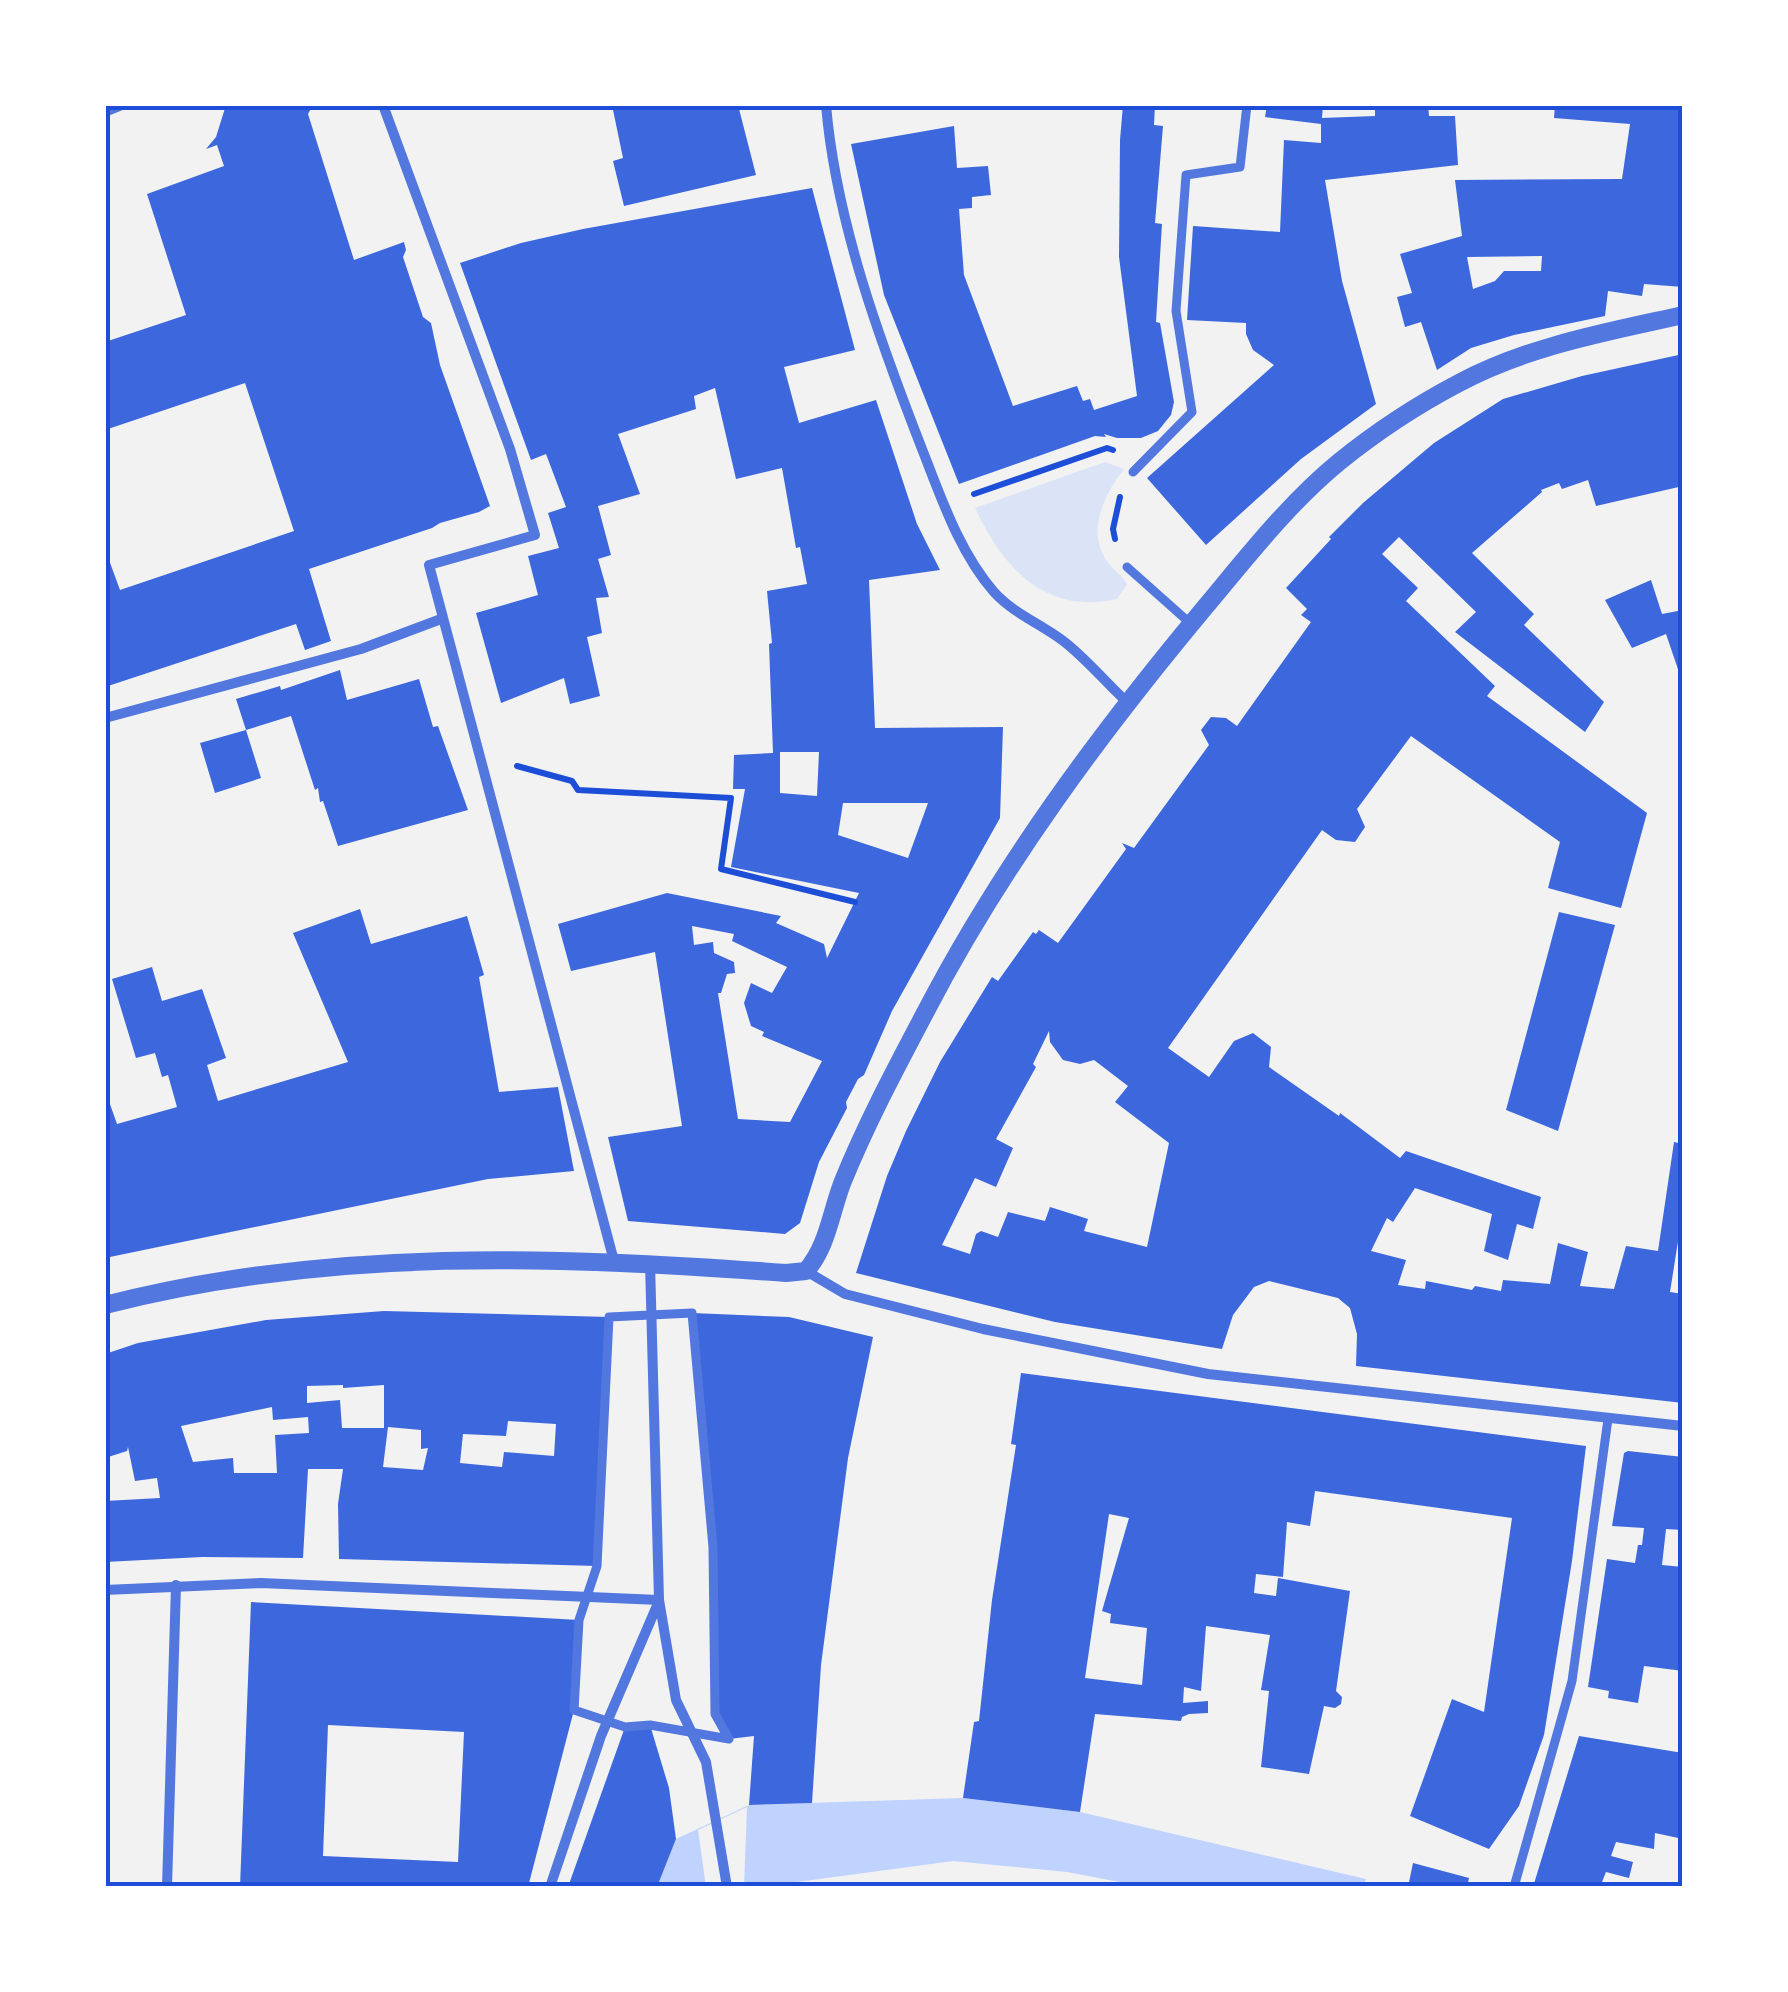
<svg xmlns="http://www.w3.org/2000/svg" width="1788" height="1992" viewBox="0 0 1788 1992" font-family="'DM Sans',sans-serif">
<rect width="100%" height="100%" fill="#f2f2f2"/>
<!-- green -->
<path fill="#dbe4f7" d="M1105 462 1124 469C1103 496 1084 536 1111 566 1117 573 1122 575 1127 584L1117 599C1045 615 1003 568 975 508Z"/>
<!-- water -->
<polygon fill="#bfd3fe" points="963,1798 1080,1812 1366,1879 1363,1887 1146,1887 1067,1872 953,1861 760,1887 657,1887 676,1839 749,1805"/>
<!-- pier -->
<polygon fill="#f2f2f2" points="747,1807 744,1887 706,1887 698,1830"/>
<!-- building -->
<g fill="#3d67dc" fill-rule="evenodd">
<polygon points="226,105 300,105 303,108 313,105 308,114 354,260 404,242 406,250 403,257 423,317 431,323 440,365 490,506 479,512 440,523 432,528 309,569 331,641 305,650 296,624 105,687 105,549 120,590 294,531 245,383 105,430 105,342 186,315 147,194 224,166 217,145 206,149 216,137"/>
<polygon points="612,105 738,105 756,175 624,206 613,161 623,158"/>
<polygon points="1123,105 1155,105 1154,125 1163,126 1155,223 1162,224 1156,322 1160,323 1174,402 1171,415 1158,431 1141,438 1117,438 1104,434 1106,437 1095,436 959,484 884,295 851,144 954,126 957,168 988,166 991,195 972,197 972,208 959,209 964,275 1013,406 1077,386 1083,401 1090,399 1094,410 1137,396 1119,257 1120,140"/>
<polygon points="1267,105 1323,105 1322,118 1375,116 1375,105 1428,105 1429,116 1455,116 1458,165 1325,180 1342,281 1376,404 1301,459 1206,545 1147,478 1274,365 1253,350 1246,334 1246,323 1187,320 1193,226 1280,232 1284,140 1321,143 1321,124 1265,117"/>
<path d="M1555 105H1683V287L1644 284 1642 296 1608 291 1605 316 1514 335 1471 348 1437 370 1421 322 1405 327 1397 297 1412 293 1400 254 1462 236 1455 180 1622 179 1630 124 1554 118ZM1542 256 1541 271H1504L1495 281 1473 289 1467 257Z"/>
<path d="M812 188 855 350 784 367 799 423 876 400 917 524 940 570 869 580 875 728 1003 727 1000 818 892 1011 864 1075 858 1079 846 1102 847 1108 819 1162 800 1223 785 1234 628 1221 608 1137 682 1126 655 952 571 971 558 924 667 893 781 916 776 923 824 944 827 958 859 893 731 867 745 789H733L734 755 773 753 769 644 772 643 767 591 807 584 800 547 796 548 782 468 736 479 715 388 694 396 696 409 618 434 640 494 598 506 611 555 598 559 609 597 596 598 602 633 587 637 600 696 570 704 564 678 501 703 476 613 538 595 528 556 559 548 548 513 566 507 546 454 531 460 460 263 521 243 583 229ZM780 752H819L817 796 780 793ZM843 803H928L908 858 838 835ZM692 926 734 934 732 941 787 967 772 993 751 983 744 1003 751 1026 764 1032 762 1036 822 1061 790 1122 738 1119 718 993H721L727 974 735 973 734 962 714 953 713 942 694 945Z"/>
<path d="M1683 354V486L1596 506 1588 480 1562 489 1559 483 1541 490 1542 492 1472 553 1534 614 1524 625 1604 702 1585 732 1455 632 1476 612 1399 537 1382 554 1418 588 1406 601 1495 686 1487 696 1647 813 1621 908 1548 888 1560 842 1411 736 1357 809 1365 827 1355 842 1336 840 1322 830 1168 1048 1209 1077 1234 1041 1253 1033 1271 1047 1269 1067 1339 1116 1340 1113 1400 1158 1406 1151 1541 1197 1533 1229 1517 1224 1508 1260 1484 1251 1492 1214 1415 1188 1393 1222 1387 1218 1371 1251 1406 1260 1398 1285 1425 1289 1426 1281 1472 1290 1475 1286 1501 1291 1503 1280 1550 1284 1558 1243 1588 1252 1580 1286 1614 1289 1626 1246 1658 1251 1674 1142 1683 1144V1210L1670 1292 1683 1294V1403L1356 1366 1357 1334 1350 1308 1338 1298 1269 1281 1254 1287 1233 1315 1222 1349 1055 1322 856 1273 887 1176 906 1131 940 1062 992 977 998 981 1033 932 1036 934 1039 930 1058 943 1126 849 1122 843 1134 848 1209 745 1201 730 1211 717 1226 718 1237 726 1311 622 1301 615 1307 609 1286 588 1331 539 1329 537 1363 503 1434 443 1503 399 1582 376ZM1049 1031 1050 1042 1063 1060 1080 1064 1094 1060 1128 1086 1115 1102 1169 1143 1147 1247 1084 1231 1088 1219 1050 1207 1045 1221 1008 1212 998 1237 981 1231 976 1234 970 1254 942 1245 975 1178 996 1187 1013 1148 996 1139 1036 1067 1033 1064Z"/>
<polygon points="1651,580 1662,614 1683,610 1683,684 1666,634 1632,648 1605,600"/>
<polygon points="340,670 347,700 419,679 433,727 438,726 468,810 338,846 323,801 320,802 318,788 315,790 291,716 246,730 236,699 280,686 281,690"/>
<polygon points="246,730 261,778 215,793 200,743"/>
<polygon points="360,909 371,944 467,916 484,975 479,977 499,1092 558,1087 574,1171 488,1179 105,1258 105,1090 117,1124 177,1107 168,1075 162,1077 155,1053 136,1058 112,979 152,967 162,1001 202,989 226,1058 207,1065 218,1101 251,1091 348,1062 293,933"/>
<polygon points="1559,912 1615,925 1558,1131 1506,1110"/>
<path d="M384 1311 609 1317 597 1566 339 1559 338 1504 343 1469H308L303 1558 202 1557 105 1562V1501L160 1498 157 1478 135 1481 128 1447 127 1451 105 1458V1354L138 1343 266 1320ZM343 1385V1388L384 1385V1428H342L340 1400 307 1403V1386ZM272 1407 273 1420 308 1417 309 1433 275 1435 277 1473H234L233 1458 193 1462 181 1426ZM508 1421 556 1424 554 1456 504 1452 502 1467 460 1463 463 1434 506 1436ZM388 1427 421 1430V1449L428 1448 423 1470 383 1467Z"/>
<polygon points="692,1313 789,1317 873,1337 848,1458 821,1665 812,1803 749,1805 754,1736 729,1739 715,1714 713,1547"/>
<path d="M1021 1373 1586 1446 1572 1561 1544 1735 1519 1806 1489 1849 1410 1816 1452 1699 1484 1712 1512 1518 1315 1491 1310 1526 1287 1522 1283 1577 1256 1574 1254 1593 1276 1596 1278 1578 1350 1591 1336 1691 1342 1697 1341 1704 1335 1708 1324 1706 1309 1774 1261 1767 1269 1691 1261 1690 1270 1635 1206 1626 1201 1691 1184 1687 1183 1703 1208 1701V1713L1189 1714 1182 1717 1181 1721 1095 1714 1080 1812 963 1798 974 1722 979 1721 992 1600 1016 1445 1011 1444ZM1109 1514 1129 1518 1102 1611 1111 1614 1110 1623 1147 1628 1142 1685 1085 1678Z"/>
<polygon points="1628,1451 1683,1457 1683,1530 1666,1529 1662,1565 1683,1567 1683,1671 1644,1666 1638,1703 1608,1698 1609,1691 1588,1687 1607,1559 1635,1563 1638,1545 1642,1545 1644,1528 1612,1526 1624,1453"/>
<path d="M251 1602 579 1620 574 1710 528 1887H240ZM328 1725 464 1732 458 1862 323 1856Z"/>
<polygon points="650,1725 669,1788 676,1839 657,1887 568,1887 625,1727"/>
<polygon points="1579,1736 1683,1753 1683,1839 1655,1833 1654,1849 1616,1842 1611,1856 1633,1862 1629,1878 1606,1872 1600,1887 1533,1887"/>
<polygon points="1413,1863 1469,1878 1467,1887 1408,1887"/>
</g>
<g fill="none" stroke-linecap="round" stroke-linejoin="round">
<!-- path -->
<g stroke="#1d4ed8" stroke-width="6">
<polyline points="974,494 1107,448 1113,450"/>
<polyline points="1115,539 1113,529 1120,497"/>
<polyline points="517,766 572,781 578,790 731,798 721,869 855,902"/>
</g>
<!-- pedestrian -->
<g stroke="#5277de" stroke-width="9">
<polyline points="1133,472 1192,412 1176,311 1186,175 1240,167 1247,105"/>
<polyline points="1127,567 1191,624"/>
<polygon points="692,1313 713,1547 715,1714 729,1739 650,1725 625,1727 574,1710 579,1620 597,1566 609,1317"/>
<polyline points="1514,1887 1572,1681 1608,1419"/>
</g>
<!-- minor -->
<g stroke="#5277de" stroke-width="10">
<polyline points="383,105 510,449 535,535 429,565 614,1261"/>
<path d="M826 105C836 222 880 341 922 449 941 497 959 552 994 592 1013 613 1039 623 1062 640 1086 658 1106 683 1128 703"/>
<polyline points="105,112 122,105"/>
<polyline points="105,718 361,649 441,619"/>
<polyline points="650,1263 659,1600 676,1700 706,1762 727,1887"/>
<polyline points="806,1271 845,1294 983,1329 1208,1374 1683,1426"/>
<polyline points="105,1590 261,1583 659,1600"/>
<polyline points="167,1887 176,1585"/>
<polyline points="550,1887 601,1736 659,1601"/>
</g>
<!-- tertiary -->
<path stroke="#5277de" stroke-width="18" d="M105 1305C330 1247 557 1256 786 1273L806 1271C828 1246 831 1211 843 1181 867 1122 897 1066 926 1011 1002 865 1101 732 1206 606 1247 557 1289 503 1339 462 1376 432 1417 405 1459 383 1528 346 1607 332 1683 315"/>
</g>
<!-- border -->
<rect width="1788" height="1992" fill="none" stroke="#ffffff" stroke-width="215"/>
<rect x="108" y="108" width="1572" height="1776" fill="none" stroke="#1d4ed8" stroke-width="4"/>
</svg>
